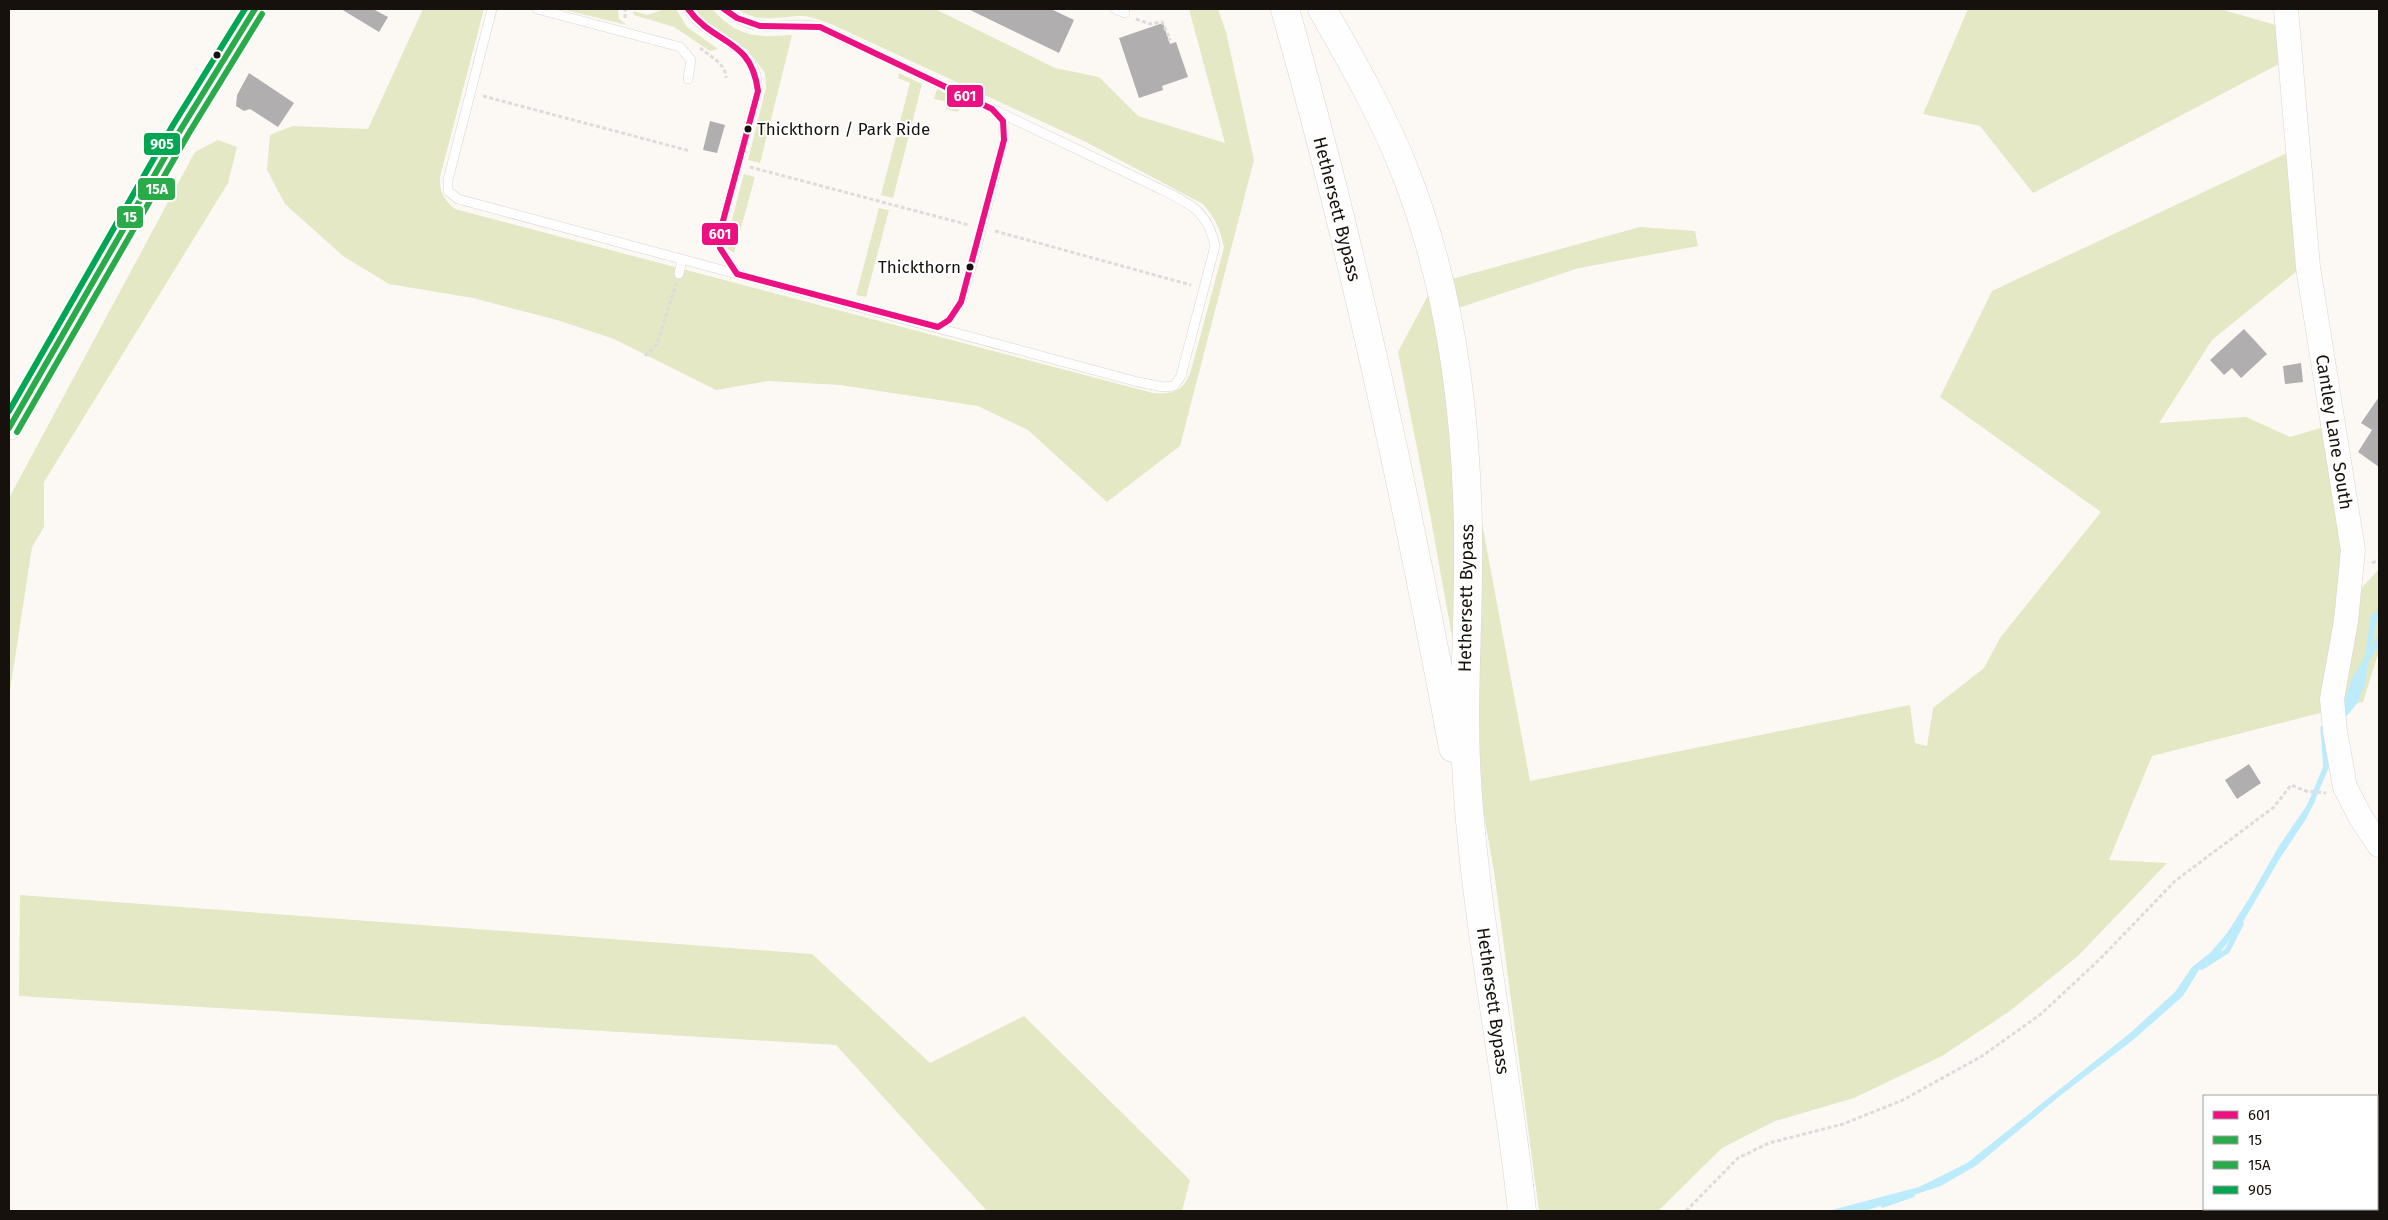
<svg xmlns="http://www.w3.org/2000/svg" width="2388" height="1220" viewBox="0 0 2388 1220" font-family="'Fira Sans',sans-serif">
<rect width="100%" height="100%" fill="#fcf9f5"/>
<!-- green -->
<g fill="#e4e8c4">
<path d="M423 9H484L440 177C439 191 444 200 455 209L1153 393C1172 394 1181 393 1190 374L1224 248C1221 230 1215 218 1203 204L1084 141 831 24C821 21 810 15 800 16 779 17 756 23 738 9H935L1055 68 1099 77 1138 116 1225 143 1189 9H1218L1226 32 1254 160 1180 446 1107 502 1028 430 978 406 840 385 768 381 716 390 614 339 557 320 473 298 389 284 343 256 285 204 267 170 270 135 292 126 368 129Z"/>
<polygon points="561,9 618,9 619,19 627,25"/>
<polygon points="665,9 676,9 687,27 718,49 710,51 674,27 634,15 633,11 647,15"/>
<path d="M693 9H712C738 37 755 38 792 35L760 163 748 160 766 88 765 73 748 50 707 22Z"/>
<polygon points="1968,9 2220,9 2279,26 2279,64 2033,193 1980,126 1923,114"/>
<polygon points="899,73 922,84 893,198 881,195 910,83 898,78"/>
<polygon points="937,89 961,102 958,112 946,109 948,102 934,99"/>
<polygon points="218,140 237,147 228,183 44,482 44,527 32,547 9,697 9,498 195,152"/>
<polygon points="2289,152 2302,267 2212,340 2159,423 2246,417 2290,437 2327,426 2356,594 2379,569 2379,651 2363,702 2152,756 2109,860 2167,863 2078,956 2010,1011 1942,1056 1854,1098 1775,1121 1722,1148 1658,1211 1539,1211 1494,871 1430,514 1398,352 1434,284 1640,227 1695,231 1698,246 1579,268 1443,313 1530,781 1910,705 1915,743 1927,746 1933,708 1984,668 2000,638 2101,512 1940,397 1992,291"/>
<polygon points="744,174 755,177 734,253 728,249 726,242"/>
<polygon points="879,208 889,210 866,297 856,295"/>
<polygon points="20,895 812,954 930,1063 1024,1016 1190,1180 1182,1211 987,1211 836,1045 19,996"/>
</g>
<!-- water -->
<g fill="#bcecfc">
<path d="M2379 607V619L2377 621 2367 666 2366 682 2358 702 2346 717 2343 708C2363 681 2367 650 2370 617Z"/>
<polygon points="2312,798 2316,799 2306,819 2279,860 2243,922 2219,954 2199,970 2183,996 2133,1040 2061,1095 1977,1165 1941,1186 1865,1211 1828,1211 1919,1187 1967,1163 2129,1034 2175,992 2192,967 2211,952 2227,933 2250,897 2279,846"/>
</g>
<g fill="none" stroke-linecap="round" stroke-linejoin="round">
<!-- stream -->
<g stroke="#bcecfc" stroke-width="5.5">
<polyline points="2344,710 2355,679 2379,639"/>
<polyline points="2310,805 2326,767 2323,728"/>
<polyline points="2202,967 2227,951 2241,924"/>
<polyline points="1883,1205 1912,1195"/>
</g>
</g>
<!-- building -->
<g fill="#b1aeaf">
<polygon points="341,9 373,9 388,17 379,32"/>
<polygon points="968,9 1051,9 1074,20 1059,53"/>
<polygon points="1163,23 1170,44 1176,42 1188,77 1162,86 1163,90 1139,98 1119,38"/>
<polygon points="249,73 294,103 278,127 250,109 244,111 236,106 237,95"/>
<polygon points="710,121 725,125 717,153 703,150"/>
<polygon points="2244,329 2267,354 2241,378 2232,368 2224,375 2210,360"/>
<polygon points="2301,363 2303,382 2285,384 2283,366"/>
<polygon points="2379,397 2379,467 2358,452 2372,430 2361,423"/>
<polygon points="2249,764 2261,783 2237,799 2225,780"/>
</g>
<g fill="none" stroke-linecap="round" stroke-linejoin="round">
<defs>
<g id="lane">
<path d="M492 9 448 180V191L458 199 1138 382 1163 387 1174 386 1181 376 1215 246C1207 206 1183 201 1150 184L820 27C781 19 761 39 724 9"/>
<polyline points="537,9 680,47 691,60 688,79"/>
<path d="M688 9C703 36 746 41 755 72 757 78 757 85 758 91L720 232V248L737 274"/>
<polyline points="1115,9 1125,13"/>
<polyline points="679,274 682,260"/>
<polyline points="938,327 949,320 961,302 974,258 1004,140 1003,121 996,113"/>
</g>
<g id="secondary">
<polyline points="2286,9 2308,267 2353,550 2346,621 2332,699 2335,731 2345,787 2361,818 2379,845"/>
<polyline points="9,428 181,129 255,9"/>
</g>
<g id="highway">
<path d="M1285 9C1354 252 1407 500 1453 748"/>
<path d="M1322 9C1353 63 1384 117 1406 174 1446 276 1463 387 1467 496 1472 591 1461 686 1467 781 1476 925 1507 1067 1522 1211"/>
</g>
</defs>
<!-- lane casing -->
<use href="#lane" stroke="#d9d5d0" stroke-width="10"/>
<!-- secondary casing -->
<use href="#secondary" stroke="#d9d5d0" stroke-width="25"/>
<!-- highway casing -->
<use href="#highway" stroke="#d9d5d0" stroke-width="29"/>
<!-- path -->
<g stroke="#dddcdb" stroke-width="3" stroke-dasharray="4 2.5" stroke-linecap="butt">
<polyline points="625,18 625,9"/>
<polyline points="1136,19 1150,24 1162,22 1170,39 1168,40"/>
<path d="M700 48C710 56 726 64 726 78"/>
<polyline points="483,96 690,151"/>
<polyline points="750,167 969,225"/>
<polyline points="995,231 1191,285"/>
<polyline points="645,356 657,344 676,284"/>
<polyline points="2372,563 2379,560"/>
<polyline points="1686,1211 1738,1158 1769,1143 1843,1124 1903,1100 1982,1056 2041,1014 2101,958 2175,881 2274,807 2291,785 2306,791 2326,793"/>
</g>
<!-- lane -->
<use href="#lane" stroke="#fffefe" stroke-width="9"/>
<!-- secondary -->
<use href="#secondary" stroke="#fffefe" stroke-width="24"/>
<!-- highway -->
<use href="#highway" stroke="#fffefe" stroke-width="28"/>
<defs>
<path id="bus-1" d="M688 9C715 46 751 37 758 91L720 232V248L737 274 938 327 949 320 961 302 1004 140 1003 121 992 109 820 27 760 26 737 18 724 9"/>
<polyline id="bus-2" points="9,428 181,129 255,9"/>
<polyline id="bus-3" points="17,432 189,133 262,14"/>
<polyline id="bus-4" points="9,411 173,125 245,9"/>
</defs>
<!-- bus-1 casing -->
<use href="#bus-1" stroke="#fff" stroke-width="10"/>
<!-- bus-2 casing -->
<use href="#bus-2" stroke="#fff" stroke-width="10"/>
<!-- bus-3 casing -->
<use href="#bus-3" stroke="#fff" stroke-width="10"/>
<!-- bus-4 casing -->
<use href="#bus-4" stroke="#fff" stroke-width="10"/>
<!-- bus-1 -->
<use href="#bus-1" stroke="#ed1082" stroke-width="6"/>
<!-- bus-2 -->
<use href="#bus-2" stroke="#29ab4a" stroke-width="6"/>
<!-- bus-3 -->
<use href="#bus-3" stroke="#29ab4a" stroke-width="6"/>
<!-- bus-4 -->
<use href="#bus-4" stroke="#00a651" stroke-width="6"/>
</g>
<!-- markers -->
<g fill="#16110c" stroke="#fff" stroke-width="2">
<circle cx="217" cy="55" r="4.5"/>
<circle cx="748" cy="129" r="4.5"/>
<circle cx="970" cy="267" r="4.5"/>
</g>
<g text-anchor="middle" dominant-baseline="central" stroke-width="4" stroke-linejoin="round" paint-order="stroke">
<!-- bus labels -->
<g font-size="17" fill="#16110c" stroke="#fff" text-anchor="start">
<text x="757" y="129">Thickthorn / Park Ride</text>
<text x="961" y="267" text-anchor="end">Thickthorn</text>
</g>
<!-- street labels -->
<g font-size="18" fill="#16110c" stroke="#fff">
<text transform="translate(1337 209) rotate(76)">Hethersett Bypass</text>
<text transform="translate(2334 432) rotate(81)">Cantley Lane South</text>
<text transform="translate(1466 598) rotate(-89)">Hethersett Bypass</text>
<text transform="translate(1493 1001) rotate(82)">Hethersett Bypass</text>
</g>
</g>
<g stroke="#fff" stroke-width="2">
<rect x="946" y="84" width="38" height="24" rx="5" fill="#ed1082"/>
<rect x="143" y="132" width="38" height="24" rx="5" fill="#00a651"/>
<rect x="137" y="177" width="39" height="24" rx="5" fill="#29ab4a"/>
<rect x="116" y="205" width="28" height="24" rx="5" fill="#29ab4a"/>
<rect x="701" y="222" width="38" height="24" rx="5" fill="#ed1082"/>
</g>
<g font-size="14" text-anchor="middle" font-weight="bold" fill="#fff">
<text x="965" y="101">601</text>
<text x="162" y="149">905</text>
<text x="157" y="194">15A</text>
<text x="130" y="222">15</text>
<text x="720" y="239">601</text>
</g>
<!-- border -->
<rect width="2388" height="1220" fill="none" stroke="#16110c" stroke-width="20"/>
<!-- legend -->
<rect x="2203" y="1095" width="175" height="115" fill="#ffffff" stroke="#a2a09e"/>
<rect x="2213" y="1111" width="25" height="8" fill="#ed1082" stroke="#a2a09e"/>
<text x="2248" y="1120" font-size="15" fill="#16110c">601</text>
<rect x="2213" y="1136" width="25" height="8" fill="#29ab4a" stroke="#a2a09e"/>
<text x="2248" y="1145" font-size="15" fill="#16110c">15</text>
<rect x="2213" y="1161" width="25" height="8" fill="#29ab4a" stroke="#a2a09e"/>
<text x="2248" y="1170" font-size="15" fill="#16110c">15A</text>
<rect x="2213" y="1186" width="25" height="8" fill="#00a651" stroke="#a2a09e"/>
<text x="2248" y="1195" font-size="15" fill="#16110c">905</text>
</svg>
